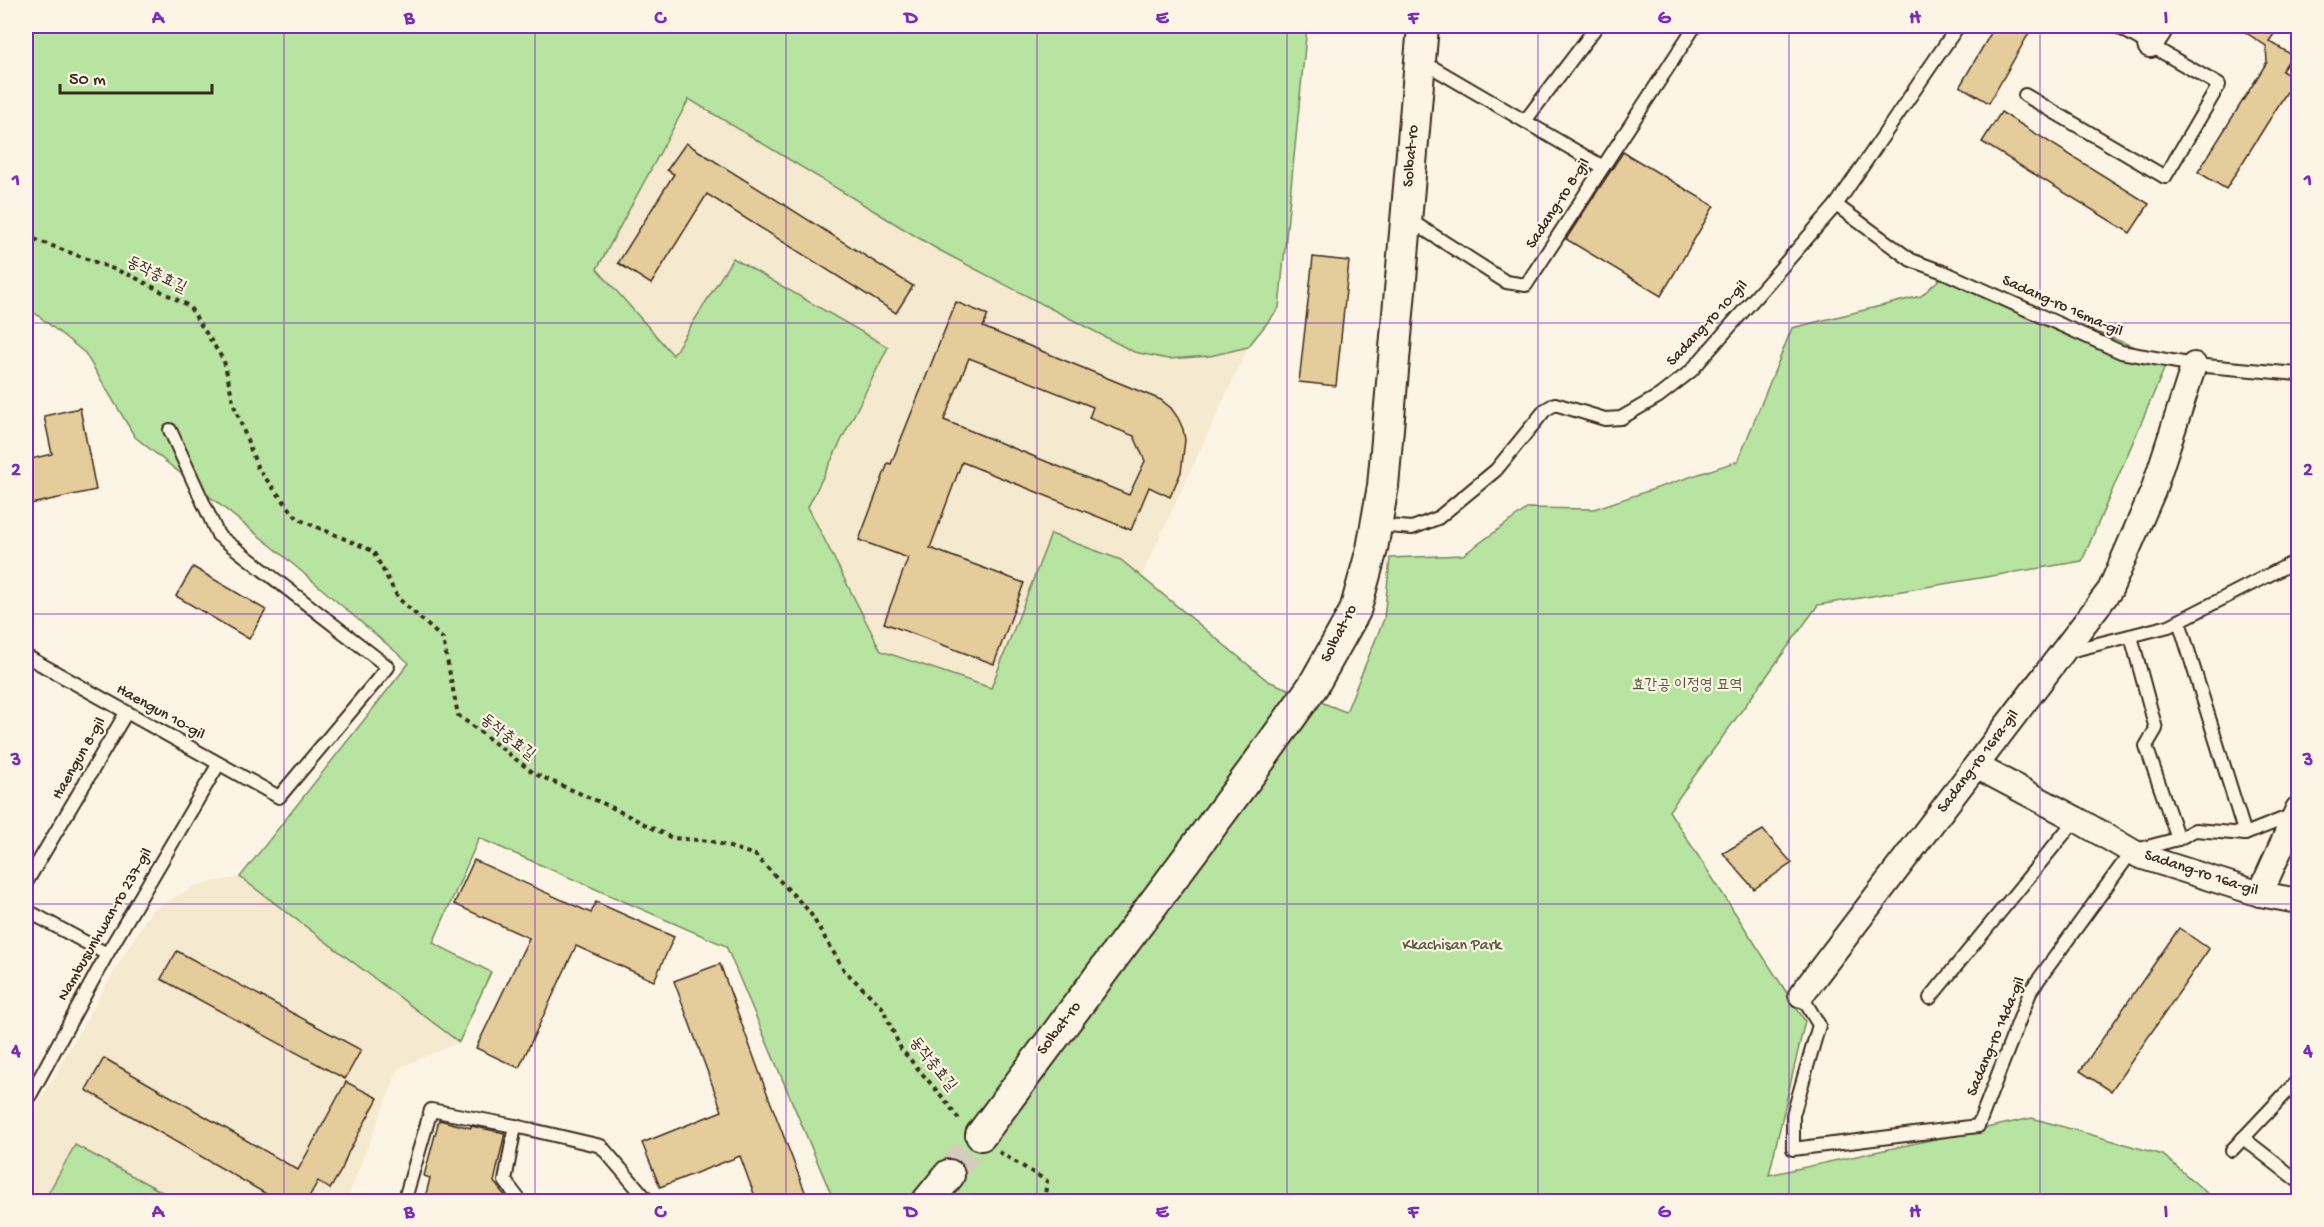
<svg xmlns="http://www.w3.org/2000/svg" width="2324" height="1227" viewBox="0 0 2324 1227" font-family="'Gochi Hand','Poor Story',sans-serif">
<rect width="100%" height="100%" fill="#fcf5e5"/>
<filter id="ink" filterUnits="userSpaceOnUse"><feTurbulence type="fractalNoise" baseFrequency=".0167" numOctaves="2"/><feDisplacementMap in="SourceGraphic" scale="12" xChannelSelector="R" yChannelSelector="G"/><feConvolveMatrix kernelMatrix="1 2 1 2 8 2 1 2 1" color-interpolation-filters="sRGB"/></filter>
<g filter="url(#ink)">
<!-- built -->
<g fill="#f5e9cf">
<polygon points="689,99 937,249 1134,352 1210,356 1248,347 1141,577 1268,681 1020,697 881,651 808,507 597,270"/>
<polygon points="240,877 459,1042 399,1068 346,1201 26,1202 26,1125 126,951 152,910 197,885"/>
</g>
<!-- green -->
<g fill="#b7e4a1" stroke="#798760" stroke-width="1.5">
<polygon points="26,26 1307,26 1279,308 1248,347 1210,356 1168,359 1134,352 937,249 689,99 597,269 673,355 733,258 888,347 808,507 881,651 991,688 1051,534 1121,560 1268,681 1346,712 1384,619 1390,558 1463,555 1528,508 1594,509 1738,461 1792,328 1921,296 1946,273 2168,360 2082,561 1818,605 1669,811 1805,1021 1769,1175 2032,1118 2163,1155 2216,1201 834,1201 726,946 479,838 433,943 491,972 459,1042 240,877 409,663 274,548 135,437 85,353 26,306"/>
<polygon points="75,1145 179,1201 44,1201"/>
</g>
<!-- building -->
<g fill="#e4cc9b" stroke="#3b2a1e" stroke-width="1.5" fill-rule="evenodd">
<polygon points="1995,26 2033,26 1989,103 1960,86"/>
<polygon points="2236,26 2280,26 2269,41 2292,55 2282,71 2295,79 2226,189 2198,172 2267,62 2266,46"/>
<polygon points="2001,112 2149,204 2130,233 1982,142"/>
<polygon points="686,143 913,286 896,313 707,194 651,284 618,263 674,174 667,170"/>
<polygon points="1623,152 1714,206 1661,296 1566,239"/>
<polygon points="1313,257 1349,261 1336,386 1299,382"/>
<path d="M956 302 988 315 983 327 1161 400 1171 408 1178 418 1183 429 1185 440 1181 472 1170 497 1149 487 1131 530 962 462 930 548 1024 583 994 664 884 623 908 558 859 540 888 463 891 464ZM969 358 1093 407 1089 418 1134 436 1145 461 1129 495 944 420Z"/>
<polygon points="80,408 96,490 26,505 26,460 52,454 44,416"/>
<polygon points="193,567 266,610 249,639 176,596"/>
<polygon points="1763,830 1792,863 1754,889 1723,853"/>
<polygon points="474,860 591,913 596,902 674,937 654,981 576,946 519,1068 476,1048 529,938 454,904"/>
<polygon points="2179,928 2209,949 2111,1091 2080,1071"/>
<polygon points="177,951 361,1050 345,1079 161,979"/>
<polygon points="720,964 764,1085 809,1202 757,1202 740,1156 660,1187 642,1143 722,1111 674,981"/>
<polygon points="104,1058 298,1170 346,1082 378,1098 348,1153 342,1169 330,1189 318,1181 306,1202 280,1202 86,1090"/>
<polygon points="439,1120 471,1128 471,1126 505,1133 494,1182 510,1202 424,1202 430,1178 424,1176"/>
</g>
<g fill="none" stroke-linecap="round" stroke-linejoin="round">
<!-- tertiary-tunnel -->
<polyline stroke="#d5ccbd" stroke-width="30" stroke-dasharray="30 15" stroke-linecap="butt" points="949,1175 981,1135"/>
<defs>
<g id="service">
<polyline points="1420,60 1603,167"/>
<polyline points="2025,95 2165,177 2219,85 2117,26"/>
<polyline points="1525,121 1597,26"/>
<polyline points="1836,205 1911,260 1946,273 2121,352 2194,365 2298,374"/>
<polyline points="1408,219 1506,282 1526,285 1695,26"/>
<polyline points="1376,525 1412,528 1438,518 1496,470 1545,410 1555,404 1605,419 1621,418 1659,396 1691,371 1836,205 1958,26"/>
<polyline points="2179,621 2245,834"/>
<polyline points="2131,636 2156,729 2146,746 2178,839"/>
<polyline points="2066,652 2169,626 2298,560"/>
<polyline points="26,656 279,797 388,667 218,535 170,430"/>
<polyline points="26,883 126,713"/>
<polyline points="26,910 107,954"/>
<polyline points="1801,995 1819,1025 1793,1115 1793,1149 1978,1126 2031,990 2132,851 2178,839 2195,830 2245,834 2293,815"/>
<polyline points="1930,998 2076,819"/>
<polyline points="26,1103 107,954 218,765"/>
<polyline points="515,1126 505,1181 521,1202"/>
<polyline points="2243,1138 2298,1181"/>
<polyline points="2232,1150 2298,1080"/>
<polyline points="404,1202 431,1110 515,1126 601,1146 649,1202"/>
</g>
<g id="minor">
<polyline points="2150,45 2162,26"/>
<polyline points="1976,766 2076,819 2140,856 2260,894 2298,901"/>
<polyline points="2260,894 2298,809"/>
<polyline points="1801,995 2110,590 2153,491 2194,365"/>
</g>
<g id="tertiary">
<polyline points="981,1135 1253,770 1313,686 1355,611 1372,549 1383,486 1423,26"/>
<polyline points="927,1202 949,1175"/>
</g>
</defs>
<!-- service casing -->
<use href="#service" stroke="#3b2a1e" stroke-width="16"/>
<!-- minor casing -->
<use href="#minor" stroke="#3b2a1e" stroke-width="28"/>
<!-- tertiary casing -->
<use href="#tertiary" stroke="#3b2a1e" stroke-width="34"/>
<!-- path -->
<g stroke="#3b2a1e" stroke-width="4" stroke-dasharray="4.5 4.5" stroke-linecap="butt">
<polyline points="26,236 132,276 189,306 224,361 234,405 258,469 298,519 373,551 398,598 443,639 458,715 535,774 609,806 672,838 711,841 755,855 809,911 844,970 882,1007 901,1049 944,1099 961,1122"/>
<polyline points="999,1152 1047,1181 1044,1202"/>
</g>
<!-- service -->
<use href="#service" stroke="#fcf5e5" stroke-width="12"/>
<!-- minor -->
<use href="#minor" stroke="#fcf5e5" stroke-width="24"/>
<!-- tertiary -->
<use href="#tertiary" stroke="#fcf5e5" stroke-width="30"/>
</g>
</g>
<!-- grid -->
<path fill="none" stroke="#7b2cbf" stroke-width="1.5" stroke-opacity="0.55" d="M284 26V1202M535 26V1202M786 26V1202M1037 26V1202M1287 26V1202M1538 26V1202M1789 26V1202M2040 26V1202M26 323H2298M26 614H2298M26 904H2298"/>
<g text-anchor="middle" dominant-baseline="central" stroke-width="4.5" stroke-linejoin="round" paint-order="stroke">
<!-- street labels -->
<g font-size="16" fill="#3b2a1e" stroke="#fcf5e5">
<text transform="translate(1412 156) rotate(-85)">Solbat-ro</text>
<text transform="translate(1559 204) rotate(-57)">Sadang-ro 8-gil</text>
<text transform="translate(156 276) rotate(26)">동작충효길</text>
<text transform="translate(2062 307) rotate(24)">Sadang-ro 16ma-gil</text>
<text transform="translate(1708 324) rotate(-47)">Sadang-ro 10-gil</text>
<text transform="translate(1340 634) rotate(-63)">Solbat-ro</text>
<text transform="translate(160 713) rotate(29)">Haengun 10-gil</text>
<text transform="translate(507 738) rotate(38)">동작충효길</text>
<text transform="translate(80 759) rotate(-60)">Haengun 8-gil</text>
<text transform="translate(1979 762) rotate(-53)">Sadang-ro 16ra-gil</text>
<text transform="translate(2201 874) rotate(18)">Sadang-ro 16a-gil</text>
<text transform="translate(106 925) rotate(-60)">Nambusunhwan-ro 237-gil</text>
<text transform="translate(1060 1029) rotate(-53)">Solbat-ro</text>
<text transform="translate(1997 1037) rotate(-67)">Sadang-ro 14da-gil</text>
<text transform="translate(932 1065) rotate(51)">동작충효길</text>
</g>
<!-- park labels -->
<g font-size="16" fill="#5a583f" stroke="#fcf5e5">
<text x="1687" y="686">효간공 이정영 묘역</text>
<text x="1452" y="946">Kkachisan Park</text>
</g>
</g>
<!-- margin -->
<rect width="2324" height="1227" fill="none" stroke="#fcf5e5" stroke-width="66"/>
<!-- scale -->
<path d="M60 84v9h152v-9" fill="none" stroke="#3b2a1e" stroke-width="3"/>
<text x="69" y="84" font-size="18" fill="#3b2a1e" stroke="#fcf5e5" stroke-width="4.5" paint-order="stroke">50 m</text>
<rect x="33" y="33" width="2258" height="1161" fill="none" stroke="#7b2cbf" stroke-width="2"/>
<g font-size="20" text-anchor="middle" font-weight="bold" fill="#7b2cbf">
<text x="158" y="23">A</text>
<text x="409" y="23">B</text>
<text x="660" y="23">C</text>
<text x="911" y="23">D</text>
<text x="1162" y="23">E</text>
<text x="1413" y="23">F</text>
<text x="1664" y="23">G</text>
<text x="1915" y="23">H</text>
<text x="2166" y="23">I</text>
<text x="16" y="185">1</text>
<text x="2308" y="185">1</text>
<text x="16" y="475">2</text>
<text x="2308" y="475">2</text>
<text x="16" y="765">3</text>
<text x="2308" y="765">3</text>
<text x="16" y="1056">4</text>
<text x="2308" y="1056">4</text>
<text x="158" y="1217">A</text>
<text x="409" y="1217">B</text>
<text x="660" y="1217">C</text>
<text x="911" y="1217">D</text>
<text x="1162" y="1217">E</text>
<text x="1413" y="1217">F</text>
<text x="1664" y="1217">G</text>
<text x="1915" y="1217">H</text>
<text x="2166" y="1217">I</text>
</g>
</svg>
